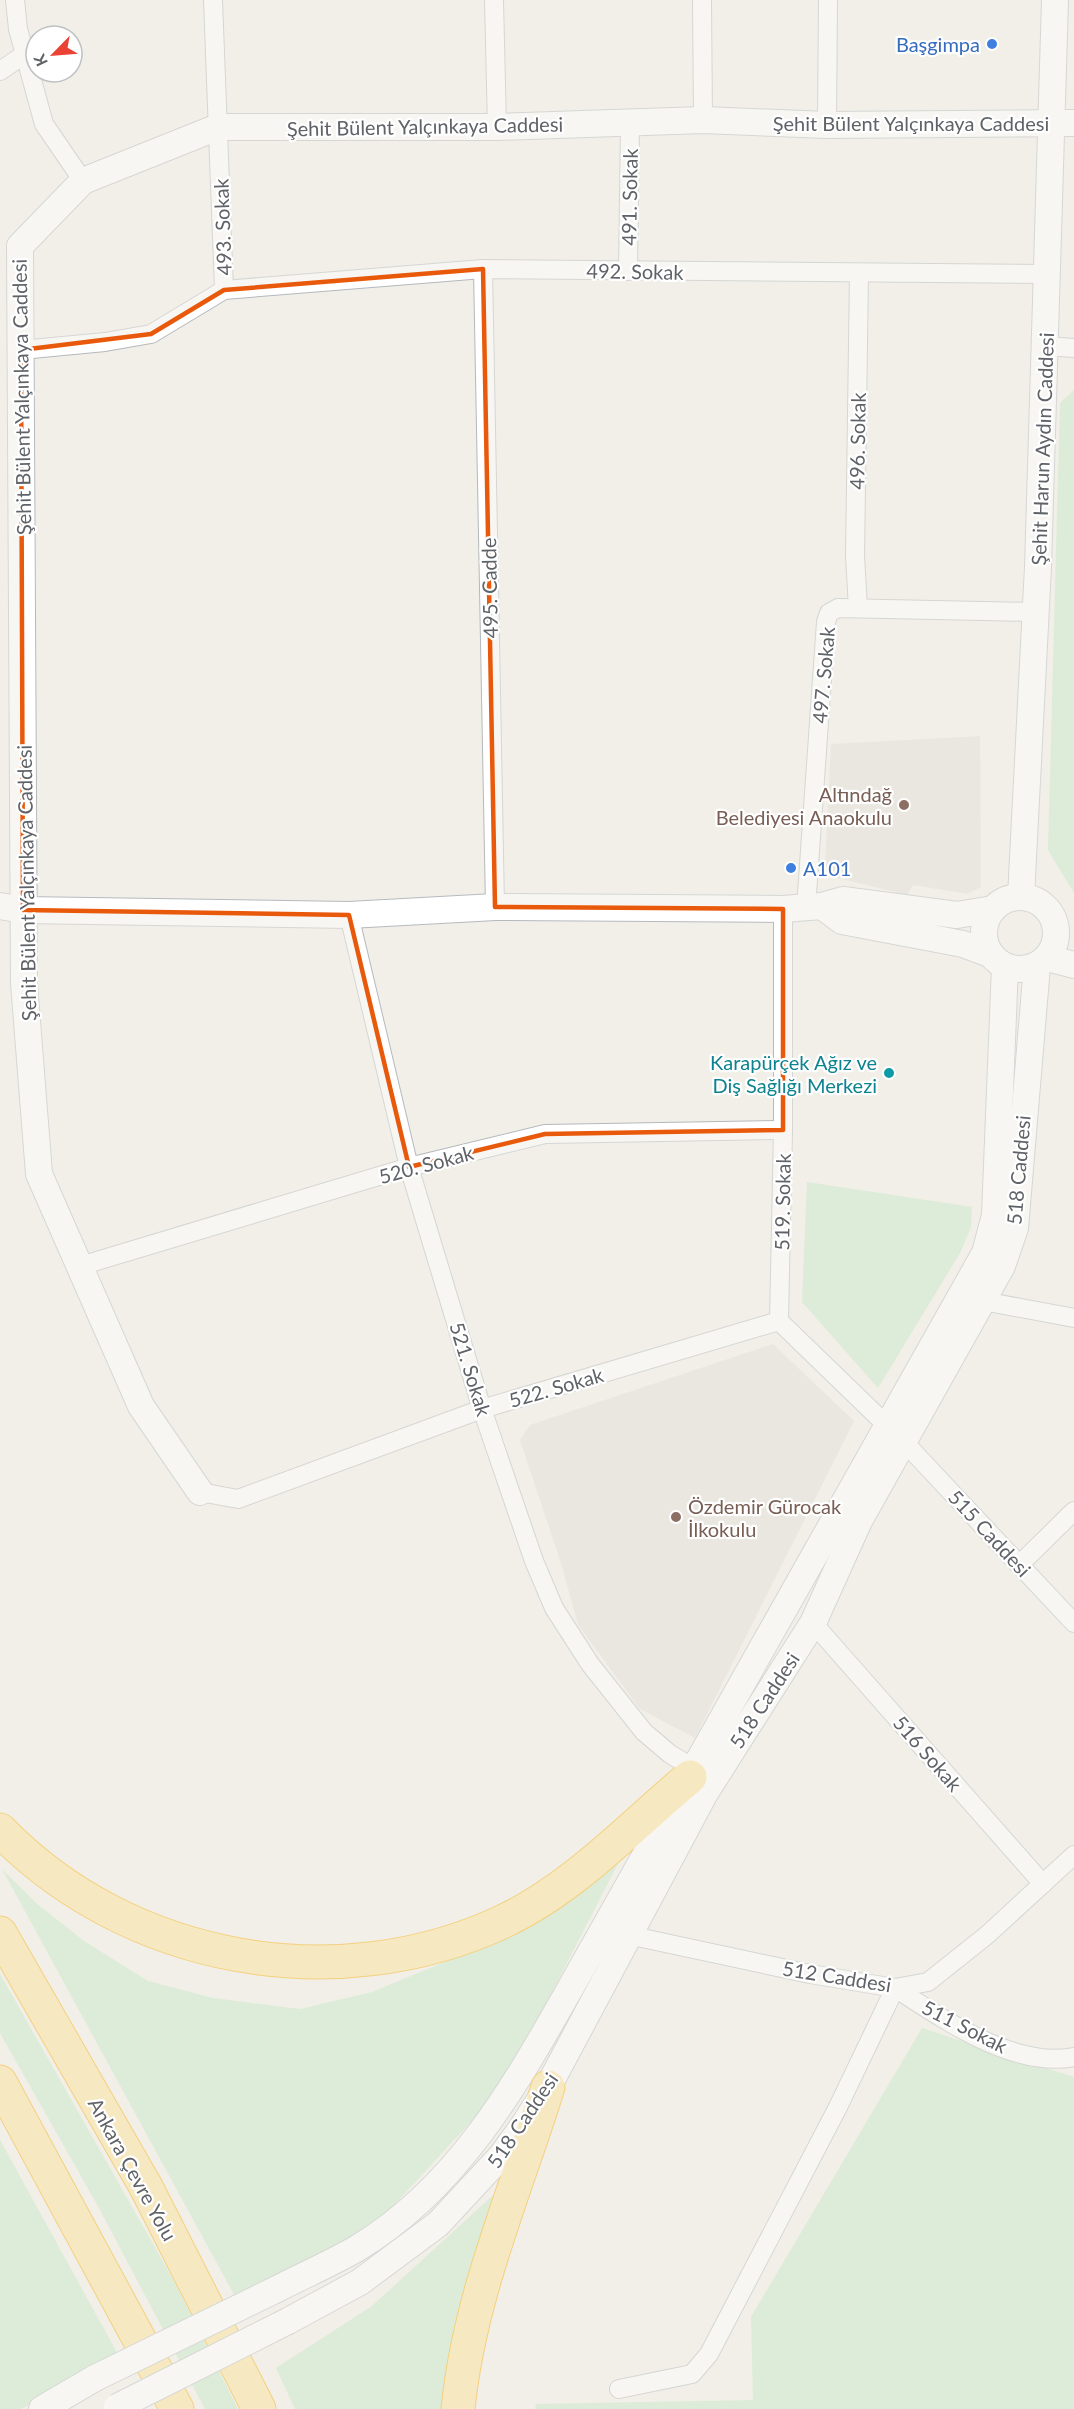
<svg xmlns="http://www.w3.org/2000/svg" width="1074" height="2409" viewBox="0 0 1074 2409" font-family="Lato,sans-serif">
<rect width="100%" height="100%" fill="#f1efe8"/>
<!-- education -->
<g fill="#e1ded6">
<polygon points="980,736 981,887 967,894 913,885 907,895 834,877 825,865 831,744"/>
<polygon points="773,1344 854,1421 695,1738 640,1709 578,1625 561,1563 520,1440 530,1425"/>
</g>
<!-- green -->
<g fill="#c5e8c5">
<polygon points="1074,390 1074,893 1048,850 1060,403"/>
<polygon points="807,1182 972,1207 971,1227 960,1253 878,1388 802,1302"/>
<polygon points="625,1850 529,2037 492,2099 382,2218 341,2252 237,2300 2,1869 36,1903 84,1941 148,1981 213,1998 300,2009 372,1992 469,1952"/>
<polygon points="0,1974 174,2281 238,2409 205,2409 99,2208 0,2033"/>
<polygon points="922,2028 1074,2077 1074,2409 535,2409 536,2404 753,2400 751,2317"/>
<polygon points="0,2140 120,2358 21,2409 0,2409"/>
<polygon points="502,2187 445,2409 295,2409 276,2368 372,2306"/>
</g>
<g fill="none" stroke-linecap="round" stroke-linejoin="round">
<defs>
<g id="street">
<polyline points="15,0 18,29 44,124 83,181"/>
<polyline points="494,0 497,127"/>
<polyline points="702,0 703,120"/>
<polyline points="0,71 25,54"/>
<polyline points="827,125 828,0"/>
<polyline points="483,269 495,907"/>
<polyline points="628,271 630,123"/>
<polyline points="224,290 483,269 1047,274"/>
<polyline points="1045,346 1074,348"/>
<polyline points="21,350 105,342 151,334 224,290 213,0"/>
<polyline points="858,608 855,556 859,273"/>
<polyline points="806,908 826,622 829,613 838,608 1036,612"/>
<polyline points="783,909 783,1130 779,1321 905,1443 1074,1623"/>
<polyline points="349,915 409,1167 482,1409 534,1561 554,1608 590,1664 644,1732 670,1754 695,1769"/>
<polyline points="80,1266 409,1167 545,1134 783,1130"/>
<polyline points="983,1301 1074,1318"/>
<polyline points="200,1492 238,1499 482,1409 779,1321"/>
<polyline points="1019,1565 1074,1511"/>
<polyline points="813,1623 1043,1884"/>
<polyline points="628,1935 810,1974 895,1988 928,1982 987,1935 1074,1855"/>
<path d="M619 2389 692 2374 709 2354 838 2107 895 1988C943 2019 1014 2069 1074 2057"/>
</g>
<g id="secondary">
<circle cx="1020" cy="933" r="36"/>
<polyline points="1021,897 1038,567 1055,0"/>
<polyline points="0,906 23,910 349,915 495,907 783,909 822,906"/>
<polyline points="990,954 963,944 842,921 822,906 843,900 957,915 993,909"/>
<polyline points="1047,958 1074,965"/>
<polyline points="200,1492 141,1406 39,1174 24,983 20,246 83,181 218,127 497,127 703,120 827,125 1074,123"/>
<path d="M275 2290C302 2276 330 2264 356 2249 457 2189 515 2086 571 1987L985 1253 995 1215 1005 966"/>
<polyline points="288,2321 360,2282 438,2224 502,2155 523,2126 548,2087 705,1793 813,1623 859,1521 1002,1266 1015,1228 1037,966"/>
<polyline points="42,2409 95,2378"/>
</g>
<g id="highway">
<path d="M0 1830C128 1962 337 2000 504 1921 574 1888 631 1826 690 1777"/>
<polyline points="0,1933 146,2187 259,2409"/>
<polyline points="0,2082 177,2409"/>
<path d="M458 2409C469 2297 515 2193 548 2087"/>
</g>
</defs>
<!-- street casing -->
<use href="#street" stroke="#b5b8bc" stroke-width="20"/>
<!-- secondary casing -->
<use href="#secondary" stroke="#b6babf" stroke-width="28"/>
<!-- highway casing -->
<use href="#highway" stroke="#f9ab00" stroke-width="35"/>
<!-- street -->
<use href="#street" stroke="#fff" stroke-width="18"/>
<!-- secondary -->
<use href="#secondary" stroke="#fff" stroke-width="26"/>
<!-- highway -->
<use href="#highway" stroke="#fde293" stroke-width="33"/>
<defs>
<g id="secondary-bridge">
<polyline points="95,2378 275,2290"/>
<polyline points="117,2407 288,2321"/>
</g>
</defs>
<!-- secondary-bridge casing -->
<use href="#secondary-bridge" stroke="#b6babf" stroke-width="28" stroke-linecap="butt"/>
<!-- secondary-bridge -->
<use href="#secondary-bridge" stroke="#fff" stroke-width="26"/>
</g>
<!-- marked area -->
<path d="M0 0H1074V2409H0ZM483 269 495 907 783 909V1130L545 1134 409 1167 349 915 23 910 21 350 151 334 224 290Z" fill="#f1efe8" fill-opacity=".55" fill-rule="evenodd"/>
<path fill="none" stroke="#e8590c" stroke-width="4.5" stroke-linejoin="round" d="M483 269 495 907 783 909V1130L545 1134 409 1167 349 915 23 910 21 350 151 334 224 290Z"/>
<!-- markers -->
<g fill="#3f7fe0" stroke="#fff" stroke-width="2">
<circle cx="992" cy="44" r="6"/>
<circle cx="791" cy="868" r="6"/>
</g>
<g fill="#8d6e63" stroke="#fff" stroke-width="2">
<circle cx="904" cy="805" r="6"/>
<circle cx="676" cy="1517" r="6"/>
</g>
<circle fill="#0f9aa8" stroke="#fff" stroke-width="2" cx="889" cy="1073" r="6"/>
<g text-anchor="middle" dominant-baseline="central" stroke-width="4.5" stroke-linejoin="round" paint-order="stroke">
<!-- shop labels -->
<g font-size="20" fill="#366cbe" stroke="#fff" text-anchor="end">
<text x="980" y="44">Başgimpa</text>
<text x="803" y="868" text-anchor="start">A101</text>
</g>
<!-- street labels -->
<g font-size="20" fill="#5f6368" stroke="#fff">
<text x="911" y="123">Şehit Bülent Yalçınkaya Caddesi</text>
<text transform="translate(425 126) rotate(-1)">Şehit Bülent Yalçınkaya Caddesi</text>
<text transform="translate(629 197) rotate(-89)">491. Sokak</text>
<text transform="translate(222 227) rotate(-92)">493. Sokak</text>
<text transform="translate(635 271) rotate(1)">492. Sokak</text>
<text transform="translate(21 397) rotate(-91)">Şehit Bülent Yalçınkaya Caddesi</text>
<text transform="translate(857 441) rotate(-89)">496. Sokak</text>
<text transform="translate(1042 449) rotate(-88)">Şehit Harun Aydın Caddesi</text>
<text transform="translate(489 588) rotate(-91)">495. Cadde</text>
<text transform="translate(823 675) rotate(-85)">497. Sokak</text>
<text transform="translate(26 883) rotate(-91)">Şehit Bülent Yalçınkaya Caddesi</text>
<text transform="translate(426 1164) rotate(-15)">520. Sokak</text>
<text transform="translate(1018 1170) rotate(-85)">518 Caddesi</text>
<text transform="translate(782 1202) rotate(-89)">519. Sokak</text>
<text transform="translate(471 1369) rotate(73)">521. Sokak</text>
<text transform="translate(556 1387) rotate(-16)">522. Sokak</text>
<text transform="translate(990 1533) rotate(47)">515 Caddesi</text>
<text transform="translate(764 1700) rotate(-57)">518 Caddesi</text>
<text transform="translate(928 1753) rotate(49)">516 Sokak</text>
<text transform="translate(837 1976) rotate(9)">512 Caddesi</text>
<text transform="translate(965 2026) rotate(27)">511 Sokak</text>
<text transform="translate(522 2120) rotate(-56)">518 Caddesi</text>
<text transform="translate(133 2169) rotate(61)">Ankara Çevre Yolu</text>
</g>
<!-- education labels -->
<g font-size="20" fill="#785e54" stroke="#fff" text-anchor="end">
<text x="892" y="794">Altındağ<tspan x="892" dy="23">Belediyesi Anaokulu</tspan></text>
<text x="688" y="1506" text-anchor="start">Özdemir Gürocak<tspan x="688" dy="23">İlkokulu</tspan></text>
</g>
<!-- culture labels -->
<g font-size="20" fill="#0d838f" stroke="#fff" text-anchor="end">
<text x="877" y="1062">Karapürçek Ağız ve<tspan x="877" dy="23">Diş Sağlığı Merkezi</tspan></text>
</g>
</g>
<!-- north arrow -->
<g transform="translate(54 54) rotate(245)"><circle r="28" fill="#ffffff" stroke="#bfc1c3" stroke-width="1.5"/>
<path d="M0-4.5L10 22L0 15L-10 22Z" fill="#ea4335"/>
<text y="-9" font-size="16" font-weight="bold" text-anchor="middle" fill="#5f6368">K</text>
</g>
</svg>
